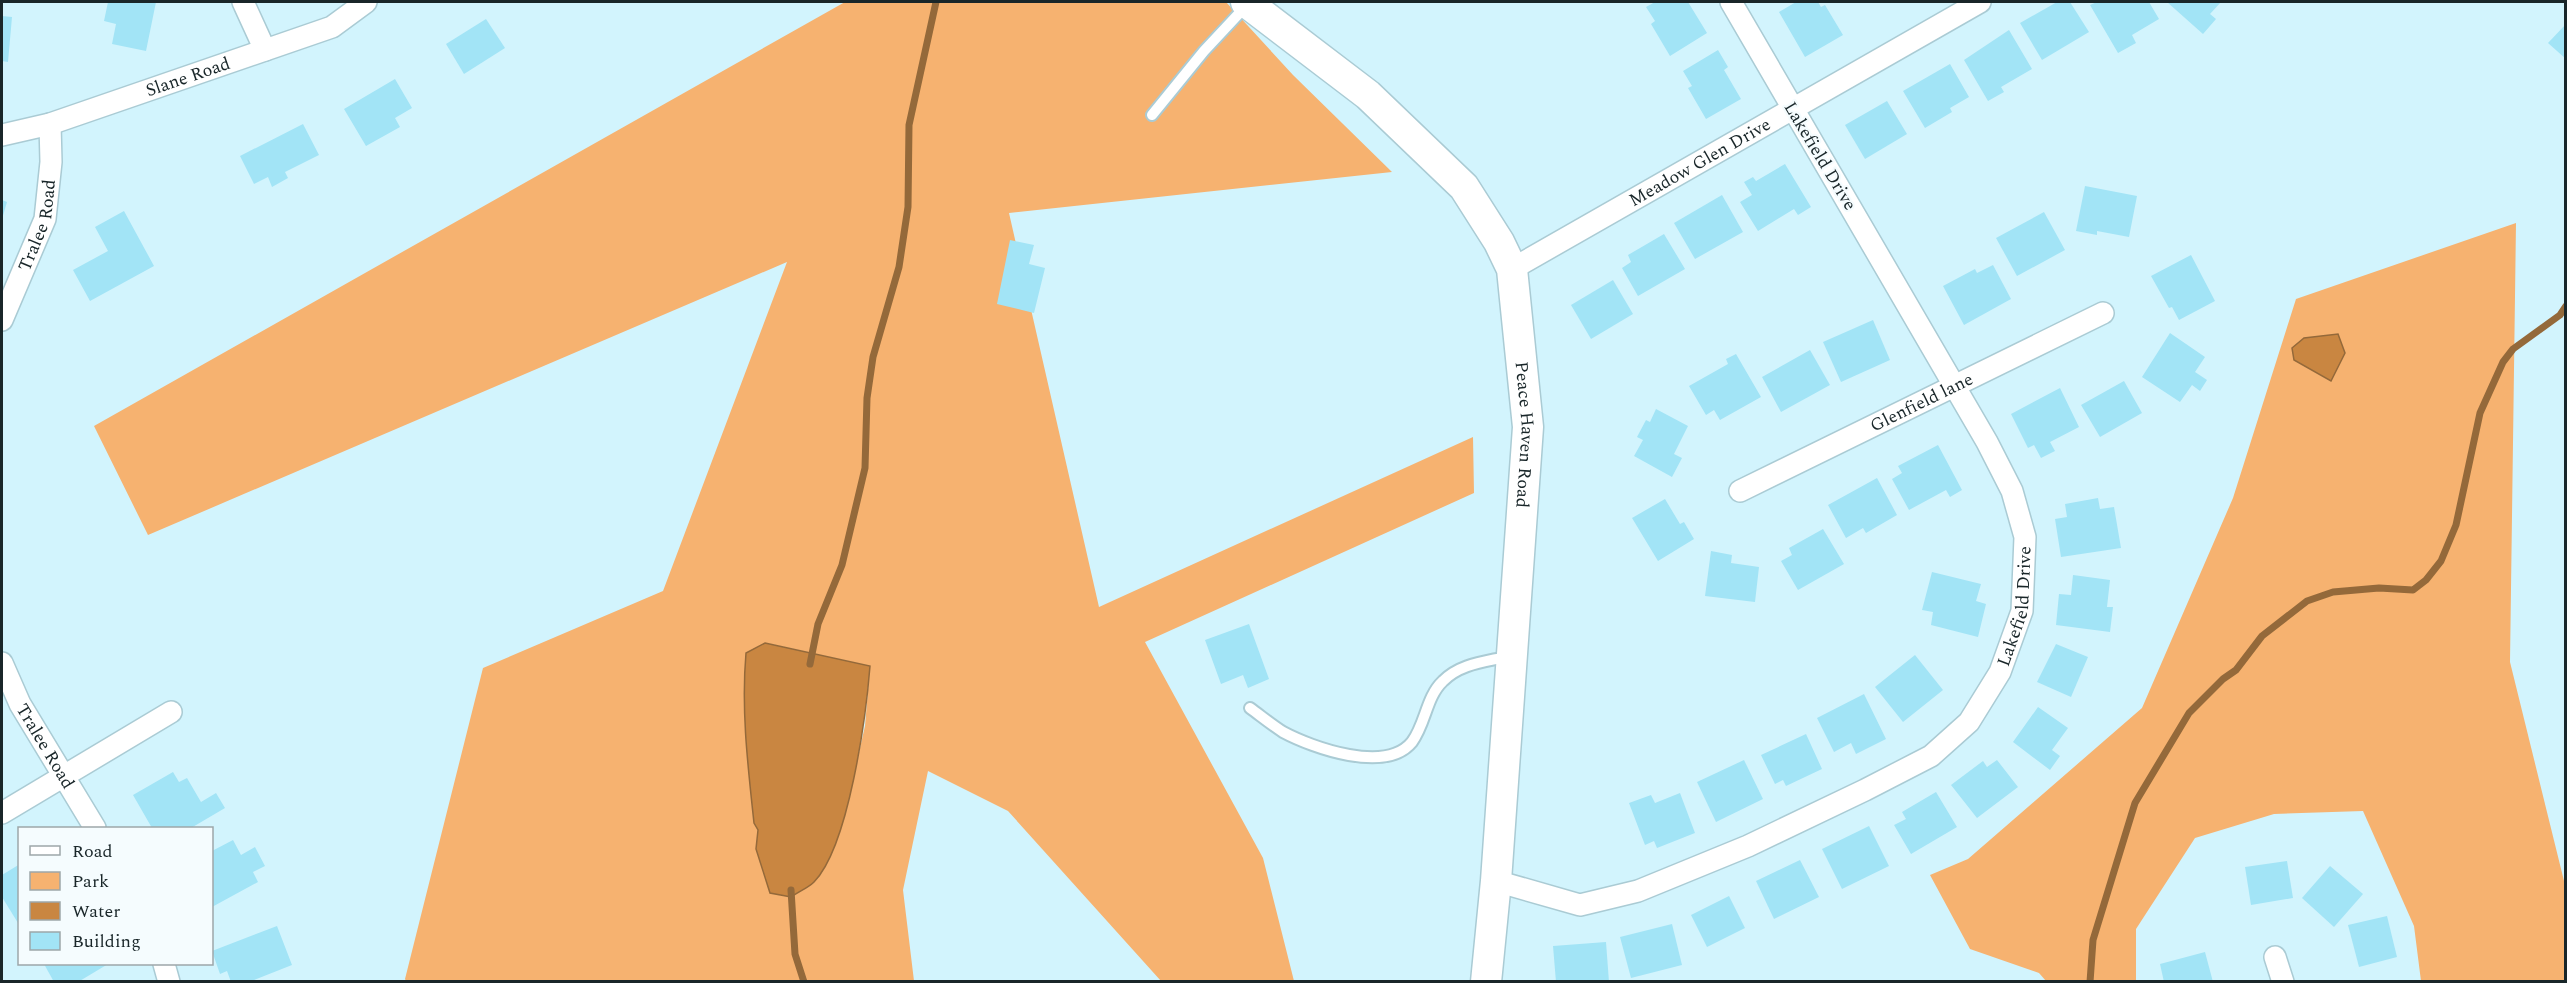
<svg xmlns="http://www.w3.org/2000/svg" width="2567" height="983" viewBox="0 0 2567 983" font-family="Spectral,serif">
<rect width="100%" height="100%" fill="#d2f4fd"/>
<!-- green -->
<g fill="#f6b270" fill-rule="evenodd">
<path d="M845 2H1226L1293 75 1392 172 1009 213 1099 607 1473 437 1474 493 1145 642 1263 858 1294 981H1161L1008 811 928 771 903 890 914 981H406L405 979 483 668 663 591 787 262 148 535 94 426ZM766 643 870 666 865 726 845 814 756 849 758 830 754 823 744 682Z"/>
<polygon points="2516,223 2510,662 2565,885 2565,981 2421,981 2414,926 2363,811 2274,814 2195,838 2136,929 2136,981 2046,981 2039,973 1970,949 1930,875 1968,859 2142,708 2233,498 2296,299"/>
</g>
<!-- water -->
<g fill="#c98641" stroke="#94693a" stroke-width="1.5">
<polygon points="2338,334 2345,353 2331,381 2294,360 2292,348 2304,338"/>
<path d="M765 643 870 666C866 716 849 846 814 882 808 888 798 892 791 897L770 893 756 849 758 830 754 823C748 767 741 710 746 653Z"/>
</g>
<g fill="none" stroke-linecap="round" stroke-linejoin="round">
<!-- stream -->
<g stroke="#94693a" stroke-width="7">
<polyline points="810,664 818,624 842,565 865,468 867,398 873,357 899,267 908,207 909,125 936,2"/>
<polyline points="791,890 795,954 804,982"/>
<polyline points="2090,982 2093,940 2135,803 2189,713 2223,679 2236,670 2262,636 2307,601 2333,592 2379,588 2413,590 2426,580 2441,561 2456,525 2480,413 2503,362 2513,349 2560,315 2566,306"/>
</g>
</g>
<!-- building -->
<g fill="#a2e4f6">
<polygon points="108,2 156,2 146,51 112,44 116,24 104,21"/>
<polygon points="1655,2 1688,2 1707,33 1670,56 1651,24 1655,21 1646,7"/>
<polygon points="1796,2 1818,2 1821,7 1825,5 1843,35 1805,57 1779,12"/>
<polygon points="2057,2 2070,2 2089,32 2042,60 2020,23"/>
<polygon points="2097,2 2149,2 2159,19 2132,35 2136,43 2118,53 2090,5"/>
<polygon points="2167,2 2221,2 2210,14 2216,19 2203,34"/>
<polygon points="2,16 12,17 8,62 2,61"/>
<polygon points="486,19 505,48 464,74 446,44"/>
<polygon points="2566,24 2566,59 2548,43"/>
<polygon points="2009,30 2032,69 2001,87 2004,92 1988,101 1964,60"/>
<polygon points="1718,50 1728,67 1724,70 1741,99 1706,119 1688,88 1692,86 1683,71"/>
<polygon points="1950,64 1969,97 1950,108 1952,112 1925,128 1903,91"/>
<polygon points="395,79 412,108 395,118 400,127 366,146 344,109"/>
<polygon points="1887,101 1907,134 1865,159 1845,125"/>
<polygon points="303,124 319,155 285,172 288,178 272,187 268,177 254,184 240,156"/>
<polygon points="1785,164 1811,207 1798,215 1794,209 1758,231 1740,202 1752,195 1744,182 1753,177 1756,181"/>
<polygon points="2085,186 2137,196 2129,237 2097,231 2097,235 2076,231"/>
<polygon points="1722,195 1743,232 1695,259 1674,223"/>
<polygon points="2,200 7,202 2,219"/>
<polygon points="124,211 154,266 90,301 73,270 108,251 95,227"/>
<polygon points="2044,212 2065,250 2017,276 1996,238"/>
<polygon points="1664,234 1685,269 1638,296 1622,268 1631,262 1628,255"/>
<polygon points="1010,240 1034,245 1029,264 1045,268 1034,313 997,304"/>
<polygon points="2191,255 2215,301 2179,320 2172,307 2169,308 2151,276"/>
<polygon points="1993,265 2011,299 1964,325 1943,286 1975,269 1977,273"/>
<polygon points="1613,280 1633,314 1591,339 1571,305"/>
<polygon points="1873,320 1890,360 1841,382 1823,342"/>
<polygon points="2170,333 2205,357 2195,372 2207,380 2200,391 2192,385 2180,402 2142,377"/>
<polygon points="1810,350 1830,385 1781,412 1762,377"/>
<polygon points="1736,354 1761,397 1720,420 1714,410 1706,415 1689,386 1728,364 1726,359"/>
<polygon points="2124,381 2142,413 2100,437 2081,405"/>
<polygon points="2060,388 2079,427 2050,442 2055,451 2041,458 2034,445 2028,448 2011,414"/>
<polygon points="1656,409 1688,426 1674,454 1682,458 1672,477 1634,456 1643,440 1637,437 1646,420 1650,422"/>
<polygon points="1938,445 1962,490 1950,497 1946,490 1909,510 1892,479 1902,473 1898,466"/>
<polygon points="1877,478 1897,515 1866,533 1863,528 1846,538 1828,505"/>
<polygon points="2098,498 2100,509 2114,507 2121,548 2061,557 2055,519 2067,517 2065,504"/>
<polygon points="1665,499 1680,524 1684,522 1694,539 1658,561 1632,518"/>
<polygon points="1823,529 1844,564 1798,590 1781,561 1792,555 1789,548"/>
<polygon points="1711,551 1732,555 1731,563 1759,567 1755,602 1705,596"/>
<polygon points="1932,572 1981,584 1976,601 1986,604 1978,637 1931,625 1933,612 1922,610"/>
<polygon points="2073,575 2110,580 2107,607 2113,607 2110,632 2056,625 2059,594 2071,595"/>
<polygon points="1249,624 1269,679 1248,688 1243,675 1221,684 1205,640"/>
<polygon points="2056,644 2088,657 2071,697 2037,682"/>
<polygon points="1915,655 1943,690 1903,722 1875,687"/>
<polygon points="1864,694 1886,739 1856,754 1851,743 1834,752 1817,718"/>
<polygon points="2038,707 2068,728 2052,750 2060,756 2050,770 2013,742"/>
<polygon points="1806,734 1822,769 1786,786 1783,780 1775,784 1761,755"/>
<polygon points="1744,760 1763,799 1716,822 1697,782"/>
<polygon points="1997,760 2018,787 1977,818 1951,785 1983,761 1987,767"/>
<polygon points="173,772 179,782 187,778 201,802 216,793 225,808 191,828 152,828 133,795"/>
<polygon points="1936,792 1957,827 1911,854 1894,825 1906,819 1902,812"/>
<polygon points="1680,793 1695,833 1657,848 1654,841 1645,845 1629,803 1651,795 1655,803"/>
<polygon points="1869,826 1889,866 1842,889 1822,849"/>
<polygon points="233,840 241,855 255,847 265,866 253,872 258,882 212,907 212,851"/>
<polygon points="1800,860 1819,897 1774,919 1756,881"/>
<polygon points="2287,861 2293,898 2251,905 2245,867"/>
<polygon points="20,864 20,922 18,923 2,897 2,875"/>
<polygon points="2330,866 2363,894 2334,927 2302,898"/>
<polygon points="1729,896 1745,928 1707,947 1691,915"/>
<polygon points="2387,916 2397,957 2359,967 2348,925"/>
<polygon points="1672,924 1682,965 1631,978 1620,937"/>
<polygon points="277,926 292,965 249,982 231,982 227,971 220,974 212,951"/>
<polygon points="1606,942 1609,982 1556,982 1553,946"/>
<polygon points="2205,952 2213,982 2164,982 2160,964"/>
<polygon points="44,964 108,964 78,982 54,982"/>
</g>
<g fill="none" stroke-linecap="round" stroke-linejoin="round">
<defs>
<g id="lane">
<polyline points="1152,115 1204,51 1246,6"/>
<path d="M1250 708C1261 716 1272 725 1283 732 1313 748 1386 774 1412 742 1426 723 1426 697 1443 681 1461 663 1486 662 1510 656"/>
</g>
<g id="street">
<polyline points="243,2 265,50"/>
<path id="s1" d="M2 135 50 124 332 27 366 2"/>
<path id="s2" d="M1512 269 1980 2"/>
<path id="s3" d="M2 320 45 219 51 162 50 124"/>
<path id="s4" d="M1740 491 2103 313"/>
<path id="s5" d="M2 663 20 704 95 828"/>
<polyline points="2,813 171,712"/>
<path id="s6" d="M1496 881 1580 905 1638 891 1748 846 1865 790 1931 756 1969 722 2000 672 2022 611 2025 537 2012 491 1987 442 1731 2"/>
<polyline points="2275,957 2283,982"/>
<polyline points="164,964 169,982"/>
</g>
<g id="secondary">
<path id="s7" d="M1246 2 1368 95 1464 187 1499 242 1512 269 1528 427 1496 881 1486 982"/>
</g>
</defs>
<!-- lane casing -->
<use href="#lane" stroke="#aacbd4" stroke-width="14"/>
<!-- street casing -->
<use href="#street" stroke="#aacbd4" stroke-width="24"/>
<!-- secondary casing -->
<use href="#secondary" stroke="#aacbd4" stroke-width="33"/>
<!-- lane -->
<use href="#lane" stroke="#fff" stroke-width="10"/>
<!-- street -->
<use href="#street" stroke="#fff" stroke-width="21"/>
<!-- secondary -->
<use href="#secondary" stroke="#fff" stroke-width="30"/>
</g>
<g text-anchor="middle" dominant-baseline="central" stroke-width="4.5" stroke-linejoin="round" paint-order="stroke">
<!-- street labels -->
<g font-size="18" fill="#192629" stroke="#f5fcfe">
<text stroke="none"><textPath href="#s1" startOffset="195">Slane Road</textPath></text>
<text transform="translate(1820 156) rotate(59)">Lakefield Drive</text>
<text stroke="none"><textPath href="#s2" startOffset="216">Meadow Glen Drive</textPath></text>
<text stroke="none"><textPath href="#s3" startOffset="102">Tralee Road</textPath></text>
<text stroke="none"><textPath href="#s4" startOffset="202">Glenfield lane</textPath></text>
<text stroke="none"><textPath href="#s7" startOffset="548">Peace Haven Road</textPath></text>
<text stroke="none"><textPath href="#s6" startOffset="648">Lakefield Drive</textPath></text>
<text stroke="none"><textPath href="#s5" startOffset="94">Tralee Road</textPath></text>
</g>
</g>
<!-- border -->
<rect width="2567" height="983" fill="none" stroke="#192629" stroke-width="6"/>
<!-- legend -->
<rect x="18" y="827" width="195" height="138" fill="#f5fcfe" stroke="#9da6a9" stroke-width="1.5"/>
<rect x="30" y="846" width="30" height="9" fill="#ffffff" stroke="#9da6a9" stroke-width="1.5"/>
<text x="72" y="857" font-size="18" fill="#192629">Road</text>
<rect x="30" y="872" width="30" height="18" fill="#f6b270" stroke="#9da6a9" stroke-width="1.5"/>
<text x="72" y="887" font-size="18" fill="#192629">Park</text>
<rect x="30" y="902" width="30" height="18" fill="#c98641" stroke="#9da6a9" stroke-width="1.5"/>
<text x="72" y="917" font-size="18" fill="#192629">Water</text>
<rect x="30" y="932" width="30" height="18" fill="#a2e4f6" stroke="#9da6a9" stroke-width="1.5"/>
<text x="72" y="947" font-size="18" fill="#192629">Building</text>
</svg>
